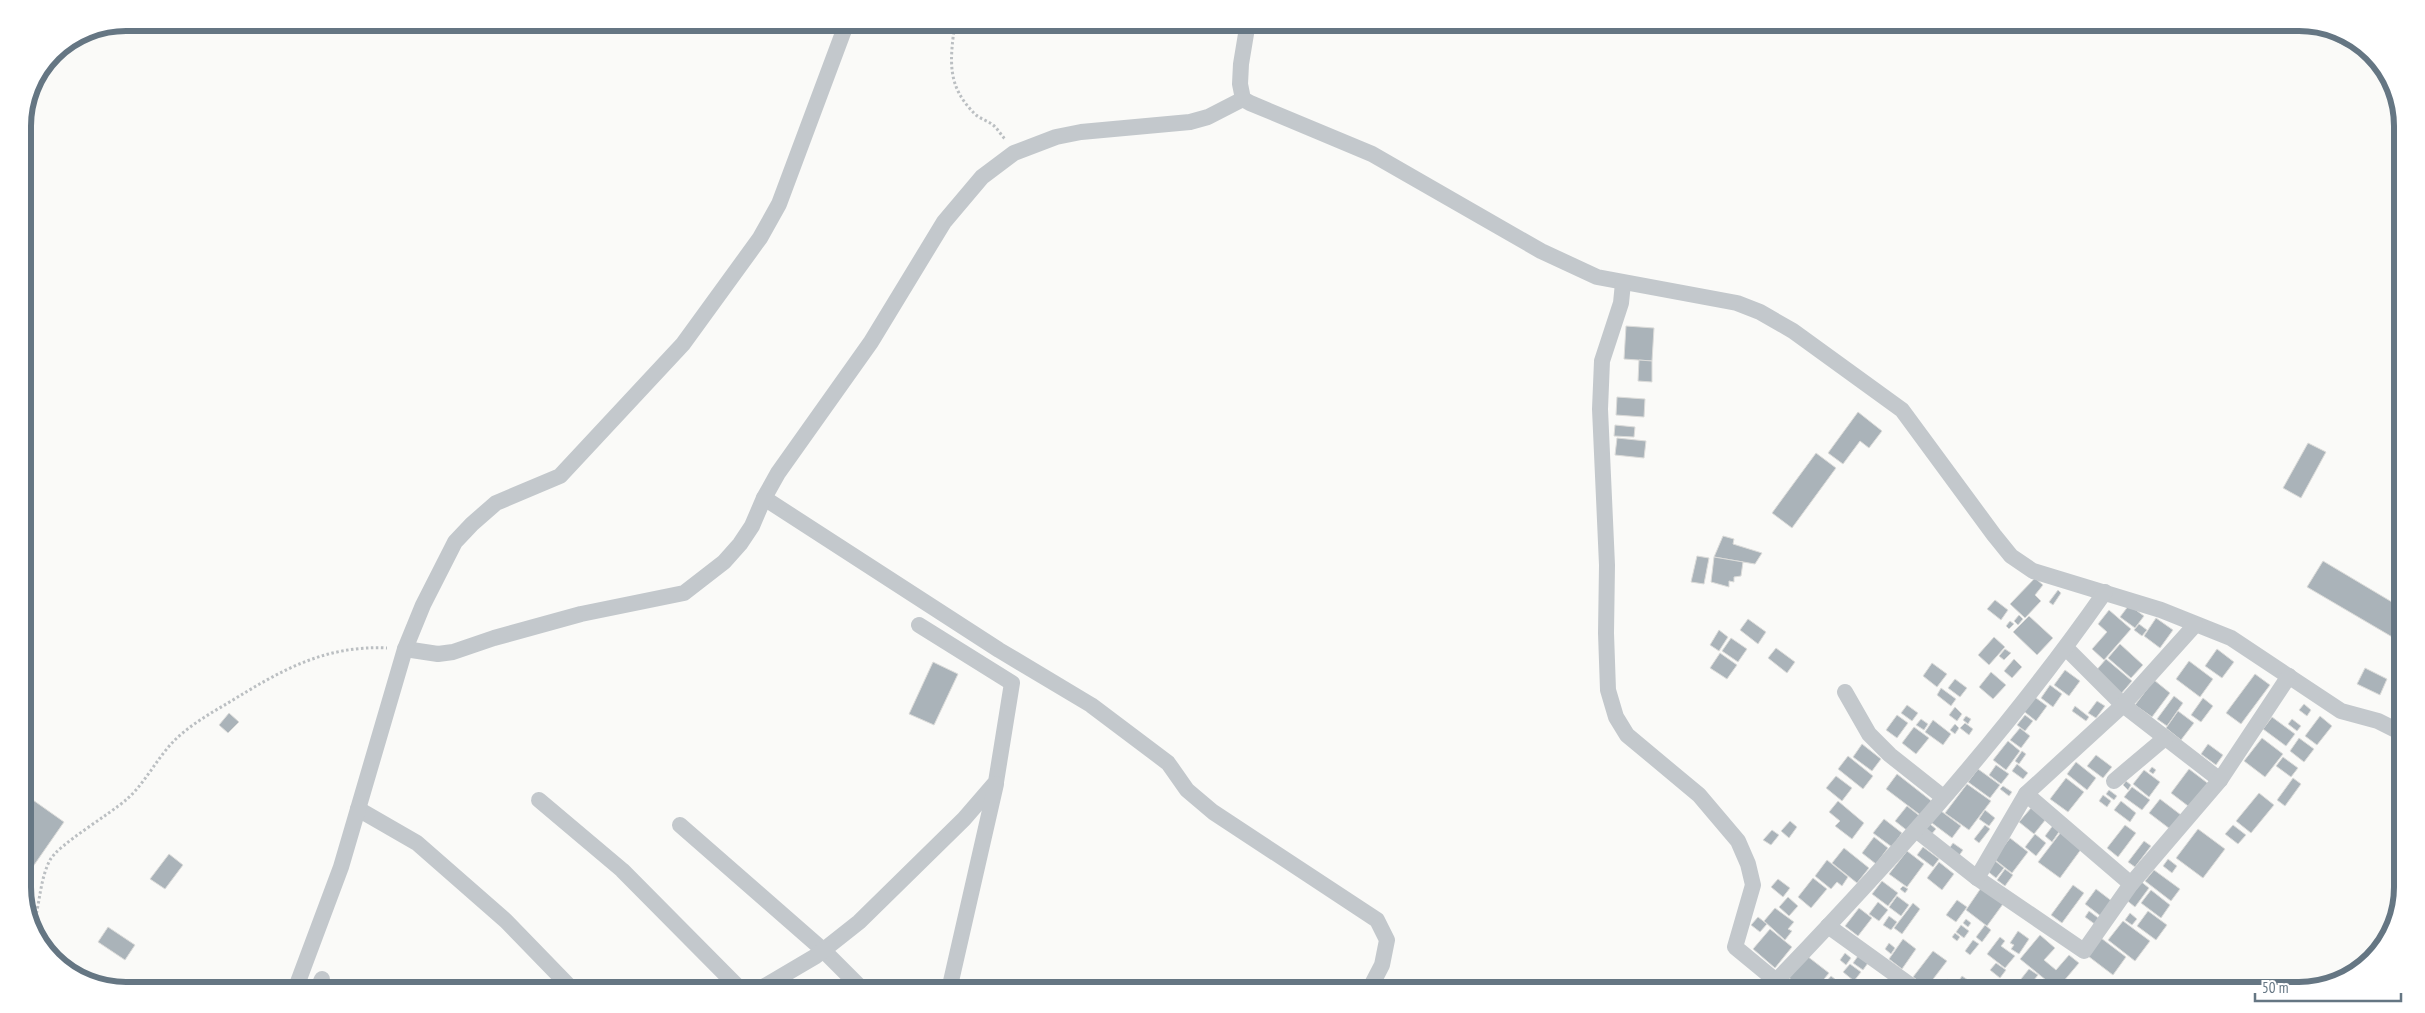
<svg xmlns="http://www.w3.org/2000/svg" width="2425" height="1013" viewBox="0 0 2425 1013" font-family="'PT Sans Narrow',sans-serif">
<rect width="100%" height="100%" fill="#fafaf8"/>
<!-- building -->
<g fill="#aab3b9" stroke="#dcdcda">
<polygon points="1626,326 1654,328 1652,361 1624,359"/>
<polygon points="1639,360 1652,361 1652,382 1638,381"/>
<polygon points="1617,397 1645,399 1644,417 1616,415"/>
<polygon points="1858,412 1882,431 1869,448 1860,441 1843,464 1828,453"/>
<polygon points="1615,425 1635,427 1634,437 1614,436"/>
<polygon points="1617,438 1646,441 1644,458 1615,455"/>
<polygon points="2308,443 2326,452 2301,498 2283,488"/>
<polygon points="1816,453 1836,468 1792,528 1772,513"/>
<polygon points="1723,536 1734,539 1733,544 1762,553 1755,564 1714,557"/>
<polygon points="1697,556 1709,558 1704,584 1691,582"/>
<polygon points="1714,557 1743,562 1741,576 1734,577 1734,582 1729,581 1729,587 1711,582"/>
<polygon points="2323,561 2402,608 2402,624 2394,638 2307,587"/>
<polygon points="2035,578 2043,585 2035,595 2041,601 2025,618 2010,604"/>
<polygon points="2058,590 2061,593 2053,605 2049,602"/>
<polygon points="1995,600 2008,610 2001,620 1987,609"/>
<polygon points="2129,605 2144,616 2135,628 2120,617"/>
<polygon points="2109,610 2131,629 2104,660 2092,649 2107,632 2098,624"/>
<polygon points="2019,615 2023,619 2018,625 2014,621"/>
<polygon points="2029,616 2053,638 2037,655 2013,632"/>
<polygon points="2156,618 2173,630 2160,648 2144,636"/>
<polygon points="1748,619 1766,632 1758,644 1740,630"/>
<polygon points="2010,621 2014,624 2009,629 2006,626"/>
<polygon points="2139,624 2147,630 2142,636 2134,630"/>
<polygon points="1719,630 1728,637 1719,651 1710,645"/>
<polygon points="1994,637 2005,647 1989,665 1978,655"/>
<polygon points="1731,638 1747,649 1738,662 1722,651"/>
<polygon points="2120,644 2143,665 2131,678 2108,658"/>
<polygon points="1776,648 1795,662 1787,673 1768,658"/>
<polygon points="2005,649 2011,653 2004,660 1999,656"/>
<polygon points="2217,649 2234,662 2222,678 2205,666"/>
<polygon points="1720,653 1737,665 1727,679 1710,668"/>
<polygon points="2014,659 2022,667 2012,678 2004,671"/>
<polygon points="2106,659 2132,681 2120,695 2094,673"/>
<polygon points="2189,661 2213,679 2200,697 2176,679"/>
<polygon points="933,662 958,674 934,725 909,714"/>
<polygon points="1932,663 1947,674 1937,687 1923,676"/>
<polygon points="2365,668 2387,679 2380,695 2357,684"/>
<polygon points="2065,670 2080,681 2069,696 2054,685"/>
<polygon points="1991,672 2006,685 1993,699 1979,687"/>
<polygon points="2255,674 2270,685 2241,724 2226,713"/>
<polygon points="1955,679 1967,688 1960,697 1948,688"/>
<polygon points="2154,680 2170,693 2152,717 2135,705"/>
<polygon points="2050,685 2062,694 2053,707 2041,698"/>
<polygon points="1941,688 1956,699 1951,706 1937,695"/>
<polygon points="2032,695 2047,706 2036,721 2021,709"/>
<polygon points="2174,696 2183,703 2167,726 2157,719"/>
<polygon points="2203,698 2213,706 2201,722 2191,715"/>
<polygon points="2097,701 2105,706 2096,718 2088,713"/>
<polygon points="2304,704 2311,710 2307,716 2299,710"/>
<polygon points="1907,705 1918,713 1912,721 1901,713"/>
<polygon points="2075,706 2089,717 2086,721 2072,711"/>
<polygon points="1955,707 1962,714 1957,721 1949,715"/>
<polygon points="2178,711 2194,723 2181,740 2166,728"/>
<polygon points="229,713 239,722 228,733 219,725"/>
<polygon points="1897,715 1908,723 1897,738 1886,730"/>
<polygon points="2025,715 2033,721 2025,731 2017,725"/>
<polygon points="1966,716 1971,719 1968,724 1963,720"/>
<polygon points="2320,716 2332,726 2317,745 2305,736"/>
<polygon points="2272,717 2295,734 2286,746 2263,729"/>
<polygon points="1921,719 1928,724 1924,730 1916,725"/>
<polygon points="2292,719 2301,726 2297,731 2288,724"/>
<polygon points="1933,720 1951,734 1943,745 1925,732"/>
<polygon points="1965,723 1973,729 1969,735 1960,728"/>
<polygon points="1955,724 1959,728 1955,734 1950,730"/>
<polygon points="1914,727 1929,738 1916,754 1902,743"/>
<polygon points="2020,728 2030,736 2021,748 2010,740"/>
<polygon points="2262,738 2283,754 2265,777 2244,761"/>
<polygon points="2299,738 2314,749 2304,762 2290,751"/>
<polygon points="2008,741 2020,751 2006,770 1993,760"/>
<polygon points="1862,744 1881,759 1872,771 1853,757"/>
<polygon points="2208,744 2223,755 2216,765 2201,754"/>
<polygon points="2022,751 2026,754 2019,764 2015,761"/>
<polygon points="2096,755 2112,767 2103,778 2087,766"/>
<polygon points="1848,756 1873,776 1863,789 1838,769"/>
<polygon points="2283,757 2298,768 2291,777 2276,766"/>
<polygon points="2076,762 2096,778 2087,790 2067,774"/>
<polygon points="2017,764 2028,773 2023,779 2012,771"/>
<polygon points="1996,765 2009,774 2001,784 1989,775"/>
<polygon points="2152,767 2156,770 2153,774 2149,771"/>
<polygon points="1978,769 2000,785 1990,798 1968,782"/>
<polygon points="2189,769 2210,785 2192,809 2171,793"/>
<polygon points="2144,770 2160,782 2149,797 2133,784"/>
<polygon points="1897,774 1934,803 1923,817 1886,789"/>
<polygon points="1836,776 1852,788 1842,801 1826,788"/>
<polygon points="2066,778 2084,792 2068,812 2050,799"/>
<polygon points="2293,778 2301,784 2285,806 2277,800"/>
<polygon points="2126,781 2131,785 2128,790 2123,785"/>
<polygon points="1967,784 1991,801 1969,830 1945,813"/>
<polygon points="2003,786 2012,792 2009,796 2000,789"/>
<polygon points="2132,787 2150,800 2142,810 2124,797"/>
<polygon points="2109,790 2117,796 2114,800 2106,794"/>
<polygon points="23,793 64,822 32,868 23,862"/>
<polygon points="2259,793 2274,805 2251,833 2236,821"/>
<polygon points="2103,795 2111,801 2107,807 2099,801"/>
<polygon points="2160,799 2181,815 2170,829 2149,813"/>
<polygon points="1838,801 1864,823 1852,839 1835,826 1840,821 1829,812"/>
<polygon points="2121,801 2136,813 2130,822 2114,810"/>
<polygon points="1907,806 1921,817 1909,832 1895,821"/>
<polygon points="1937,808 1961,826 1952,838 1928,820"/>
<polygon points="2031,808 2046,819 2034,834 2019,822"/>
<polygon points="1985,810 1995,818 1989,826 1979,819"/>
<polygon points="1884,819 1902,833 1892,847 1873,833"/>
<polygon points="1790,821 1797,827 1789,838 1781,831"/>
<polygon points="1930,824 1936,829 1929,837 1923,833"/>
<polygon points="2054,824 2061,829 2052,842 2045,836"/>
<polygon points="1985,825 1990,829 1979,843 1974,839"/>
<polygon points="2125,825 2136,833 2118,857 2107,848"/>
<polygon points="2233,825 2246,835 2238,844 2225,834"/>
<polygon points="2198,829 2225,849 2203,878 2176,858"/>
<polygon points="1772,830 1779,835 1771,845 1763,840"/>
<polygon points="2061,832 2082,848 2060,878 2038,862"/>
<polygon points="2035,834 2046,843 2036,856 2025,847"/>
<polygon points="1874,837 1888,848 1876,864 1862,853"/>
<polygon points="2010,838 2028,852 2012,873 1994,859"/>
<polygon points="2144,841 2151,846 2135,867 2128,862"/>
<polygon points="1953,843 1963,850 1958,857 1948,850"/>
<polygon points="1923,847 1939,859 1933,867 1917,855"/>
<polygon points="1844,848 1869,868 1857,883 1832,863"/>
<polygon points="1907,851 1924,864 1907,887 1889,874"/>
<polygon points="169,854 183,865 165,889 150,879"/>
<polygon points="2168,859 2177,866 2172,873 2163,866"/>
<polygon points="1827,860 1848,877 1842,886 1837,882 1831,889 1815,876"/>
<polygon points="1994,860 2004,868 1996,878 1986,870"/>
<polygon points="1939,862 1954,874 1942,890 1927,878"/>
<polygon points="2005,869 2013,875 2005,886 1997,880"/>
<polygon points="2154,870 2180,889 2171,901 2145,881"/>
<polygon points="1813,878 1827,889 1811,908 1798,897"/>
<polygon points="1778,879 1790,888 1783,897 1771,887"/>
<polygon points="2139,880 2149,888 2135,907 2125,899"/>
<polygon points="1882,881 1898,893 1888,906 1872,894"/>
<polygon points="2073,885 2084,893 2062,923 2051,915"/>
<polygon points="1903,886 1908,889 1905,893 1900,889"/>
<polygon points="1981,888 2003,904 1987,926 1966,910"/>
<polygon points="2096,889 2113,902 2102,917 2085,904"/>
<polygon points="2151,890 2170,905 2161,918 2141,903"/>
<polygon points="1897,896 1909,905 1901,916 1889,907"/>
<polygon points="1788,897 1798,906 1789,916 1779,907"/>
<polygon points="1957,900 1967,907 1956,922 1946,915"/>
<polygon points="1878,902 1888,910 1879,921 1869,914"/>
<polygon points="1913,903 1920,909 1902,934 1894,928"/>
<polygon points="1775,908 1794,922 1788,929 1792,931 1785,940 1764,921"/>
<polygon points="1859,908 1872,918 1858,936 1845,926"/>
<polygon points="2089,911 2101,920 2096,925 2085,917"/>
<polygon points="2148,911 2167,925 2156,940 2137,926"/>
<polygon points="2130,913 2137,919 2132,925 2125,920"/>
<polygon points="1889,916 1897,922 1891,930 1883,925"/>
<polygon points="1758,917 1767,924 1760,932 1751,925"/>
<polygon points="1966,919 1971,923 1968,927 1963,923"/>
<polygon points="2123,921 2150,941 2135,961 2108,940"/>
<polygon points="1961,925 1969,931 1964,938 1956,932"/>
<polygon points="1985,925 1991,930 1982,942 1976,937"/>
<polygon points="108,927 135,945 125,960 98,942"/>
<polygon points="1770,929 1792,947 1775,968 1753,949"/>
<polygon points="2018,931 2029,939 2019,954 2011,949 2014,945 2010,943"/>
<polygon points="1955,933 1960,937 1957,941 1952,937"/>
<polygon points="2040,935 2055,948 2044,960 2056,970 2069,955 2079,963 2057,989 2020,959"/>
<polygon points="2000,937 2005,941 2001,946 2015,956 2005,968 1987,954"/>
<polygon points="2101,938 2126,957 2113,975 2088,956"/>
<polygon points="1903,939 1916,949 1902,969 1889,959"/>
<polygon points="1973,940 1979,944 1970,955 1965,951"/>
<polygon points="1889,943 1895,948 1891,954 1885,949"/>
<polygon points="1933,951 1947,961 1927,987 1913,977"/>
<polygon points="1845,953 1851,958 1846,965 1840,960"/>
<polygon points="1807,956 1829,973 1815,990 1805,990 1789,978"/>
<polygon points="1858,956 1868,963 1863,970 1853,963"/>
<polygon points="1996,963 2006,970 2000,978 1990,970"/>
<polygon points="1850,964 1861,972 1854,981 1843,972"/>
<polygon points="2029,969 2038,975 2026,990 2017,984"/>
<polygon points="1831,976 1849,990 1819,990"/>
<polygon points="1962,976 1975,985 1971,990 1963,990 1956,985"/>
<polygon points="1947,979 1953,984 1948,990 1942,986"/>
<polygon points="2084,981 2093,987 2090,990 2076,990"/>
</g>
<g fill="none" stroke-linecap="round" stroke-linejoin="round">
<!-- path -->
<g stroke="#bbbfc2" stroke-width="3" stroke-dasharray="2.5 2.5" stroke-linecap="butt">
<path d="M955 22C950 61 946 86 976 115 981 119 988 121 993 125 998 129 1001 135 1005 139"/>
<path d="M34 923C40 903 40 879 50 860 59 844 109 815 127 799 145 783 156 760 172 743 187 727 209 714 228 703 280 671 324 645 387 648"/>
</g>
<!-- minor -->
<g stroke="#c3c8cc" stroke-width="16">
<polyline points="1248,22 1241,64 1240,84 1243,99 1250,103 1372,154 1541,251 1597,277 1737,303 1760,312 1793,331 1902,410 1994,535 2011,556 2033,571 2161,610 2231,638 2341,711 2378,721 2402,733"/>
<polyline points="2329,28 2348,39"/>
<polyline points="1623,283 1621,303 1602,361 1600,409 1607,565 1606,633 1608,690 1616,717 1627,735 1699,795 1738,841 1748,864 1753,885 1735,947 1787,990"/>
<polyline points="764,498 999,650 1091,705 1168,763 1187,790 1213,812 1377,920 1387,940 1382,965 1369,990"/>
<polyline points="2066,648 2123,705 2220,780"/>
<polyline points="405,649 438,654 453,652 494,638 581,614 684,593 724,562 740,544 752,526 764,498 778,473 871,342 944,222 982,177 1014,153 1056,137 1081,132 1190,122 1208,117 1243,99"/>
<polyline points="1845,692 1869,734 1890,755 1943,797"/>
<polyline points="2114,781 2165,738"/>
<polyline points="2026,794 2131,884"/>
<polyline points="539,800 622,870 741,990"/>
<polyline points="358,809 417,843 506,921 573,990"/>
<polyline points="680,825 823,950 863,990"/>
<polyline points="1916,830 1977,878 2084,951 2131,884 2220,780 2289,676"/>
<polyline points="1977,878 2026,794 2123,705 2195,625"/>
<polyline points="1828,926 1917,990"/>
<path d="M1776 981C1893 859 2008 731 2105 592"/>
<polyline points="295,990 341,867 405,649 423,605 455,542 472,524 496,503 560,476 683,344 760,238 779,204 847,22"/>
<polyline points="317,990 322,979"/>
<polyline points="758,990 816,956 859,922 964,819 996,782 1012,683 919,625"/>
<polyline points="949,990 996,784"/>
</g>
</g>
<!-- crop -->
<path d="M0 0H2425V1013H0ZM126 31H2299A95 95 0 0 1 2394 126V887A95 95 0 0 1 2299 982H126A95 95 0 0 1 31 887V126A95 95 0 0 1 126 31Z" fill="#fff" fill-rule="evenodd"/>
<path fill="none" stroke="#657683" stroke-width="6" d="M126 31H2299A95 95 0 0 1 2394 126V887A95 95 0 0 1 2299 982H126A95 95 0 0 1 31 887V126A95 95 0 0 1 126 31Z"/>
<!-- scale -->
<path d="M2255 993v8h146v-8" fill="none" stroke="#657683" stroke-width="2.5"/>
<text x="2262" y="993" font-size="15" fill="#657683" stroke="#ffffff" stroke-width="4" paint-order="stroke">50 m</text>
</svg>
